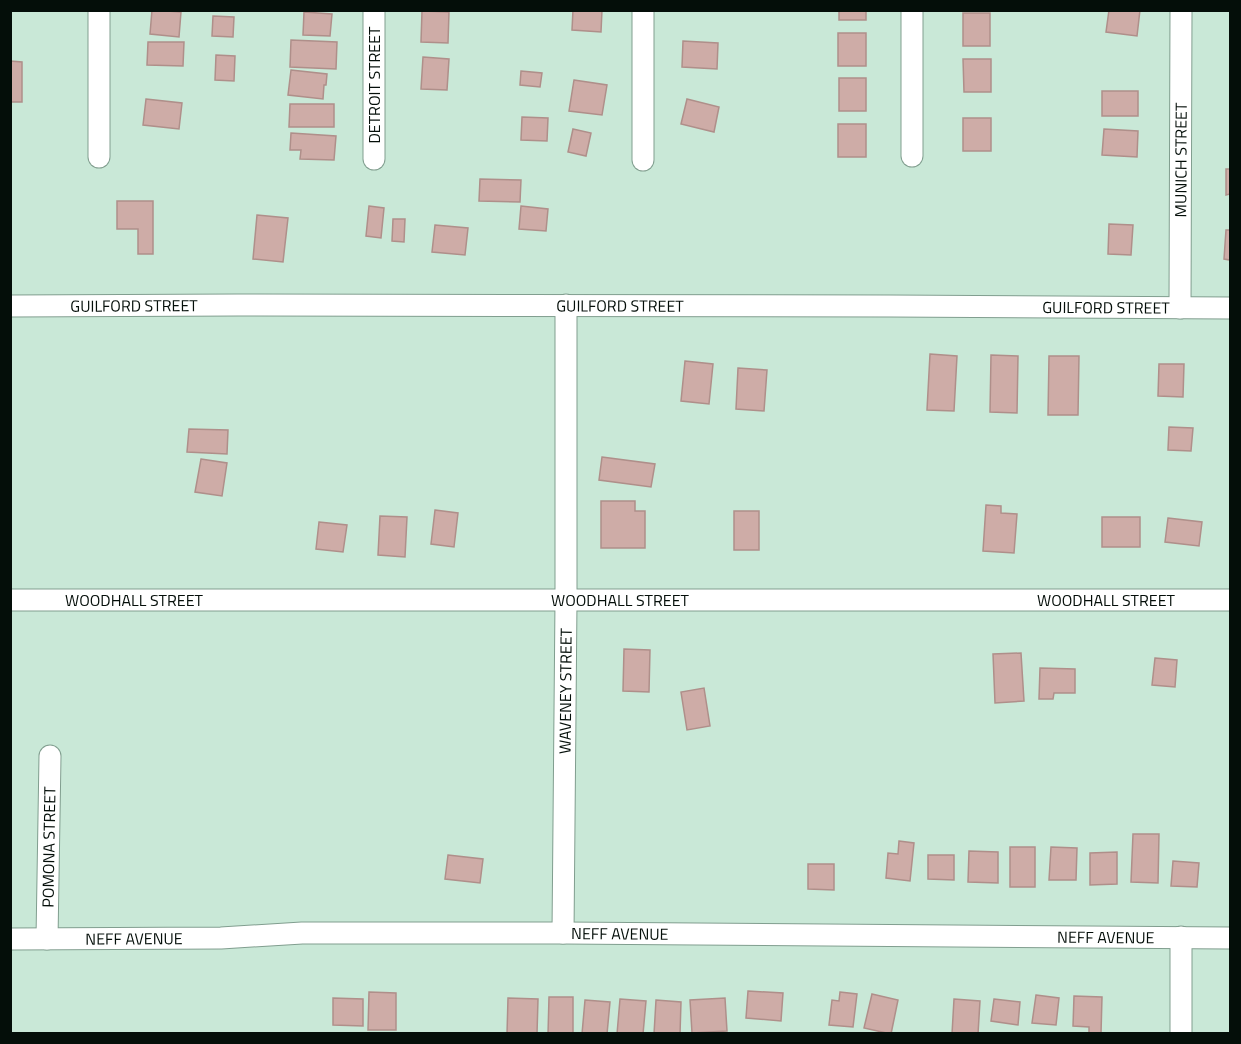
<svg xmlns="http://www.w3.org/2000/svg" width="1241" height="1044" viewBox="0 0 1241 1044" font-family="'Titillium Web',sans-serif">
<rect width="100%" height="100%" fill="#c9e8d7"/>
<!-- building -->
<g fill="#ceaca7" stroke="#af8f8a" stroke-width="1.5">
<polygon points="152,10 181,12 179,37 150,34"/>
<polygon points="573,10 602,10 601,32 572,30"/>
<rect x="839" y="10" width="27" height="10"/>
<polygon points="1109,10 1140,10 1137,36 1106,32"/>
<polygon points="422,11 449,12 448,43 421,42"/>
<polygon points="304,12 332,14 330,36 303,35"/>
<rect x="963" y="13" width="27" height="33"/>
<polygon points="213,16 234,17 233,37 212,36"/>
<rect x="838" y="33" width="28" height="33"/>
<polygon points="291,40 337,42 336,69 290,67"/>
<polygon points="683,41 718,43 717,69 682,67"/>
<polygon points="148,42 184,42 183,66 147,65"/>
<polygon points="216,55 235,56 234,81 215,80"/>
<polygon points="423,57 449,59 447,90 421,89"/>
<polygon points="963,59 991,59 991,92 964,92"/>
<polygon points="10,61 22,62 22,102 10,102"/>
<polygon points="291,70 327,74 326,85 324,85 323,99 288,95"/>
<polygon points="521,71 542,73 540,87 520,85"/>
<rect x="839" y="78" width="27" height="33"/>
<polygon points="574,80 607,85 602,115 569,111"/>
<rect x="1102" y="91" width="36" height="25"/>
<polygon points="146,99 182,103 179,129 143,125"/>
<polygon points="687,99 719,107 714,132 681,124"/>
<polygon points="290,104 334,104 334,127 289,127"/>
<polygon points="522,117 548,118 547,141 521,140"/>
<rect x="963" y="118" width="28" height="33"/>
<rect x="838" y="124" width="28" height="33"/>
<polygon points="573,129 591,133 586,156 568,152"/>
<polygon points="1104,129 1138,131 1137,157 1102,155"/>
<polygon points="291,133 336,136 334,160 300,159 301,150 290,150"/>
<polygon points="1226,169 1230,169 1230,194 1226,195"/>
<polygon points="480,179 521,180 520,202 479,201"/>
<polygon points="117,201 153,201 153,254 138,254 138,229 117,229"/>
<polygon points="369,206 384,208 381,238 366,236"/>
<polygon points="521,206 548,209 546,231 519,229"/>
<polygon points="257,215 288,218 283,262 253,259"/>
<polygon points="393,219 405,219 404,242 392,241"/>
<polygon points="1109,224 1133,225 1131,255 1108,254"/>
<polygon points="435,225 468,228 465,255 432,252"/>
<polygon points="1226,230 1230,230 1230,260 1224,259"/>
<polygon points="930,354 957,356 954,411 927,410"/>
<polygon points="991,355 1018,356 1017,413 990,412"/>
<polygon points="1049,356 1079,356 1078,415 1048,415"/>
<polygon points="685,361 713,364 709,404 681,401"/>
<polygon points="1159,364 1184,364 1183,397 1158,396"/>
<polygon points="738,368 767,370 764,411 736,409"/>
<polygon points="1169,427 1193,428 1191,451 1168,450"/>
<polygon points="189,429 228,430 227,454 187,452"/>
<polygon points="602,457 655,464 651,487 599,480"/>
<polygon points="201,459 227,463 222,496 195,492"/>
<polygon points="601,501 635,501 635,511 645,511 645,548 601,548"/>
<polygon points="986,505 1001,506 1001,513 1017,514 1014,553 983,551"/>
<polygon points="435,510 458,513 454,547 431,544"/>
<rect x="734" y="511" width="25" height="39"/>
<polygon points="380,516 407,517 405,557 378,555"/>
<rect x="1102" y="517" width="38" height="30"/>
<polygon points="1168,518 1202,522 1199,546 1165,542"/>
<polygon points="319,522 347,525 343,552 316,549"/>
<polygon points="624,649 650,650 649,692 623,691"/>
<polygon points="1021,653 1024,701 995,703 993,654"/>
<polygon points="1155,658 1177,660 1175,687 1152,685"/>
<polygon points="1040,668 1075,669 1075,693 1054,693 1053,699 1039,699"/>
<polygon points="704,688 710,726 687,730 681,692"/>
<polygon points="1133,834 1159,834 1158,883 1131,882"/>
<polygon points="899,841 914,843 910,881 886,878 888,853 898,854"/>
<rect x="1010" y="847" width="25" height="40"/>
<polygon points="1051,847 1077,848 1076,880 1049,880"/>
<polygon points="969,851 998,852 998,883 968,882"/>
<polygon points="1117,852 1117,884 1090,885 1090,853"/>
<polygon points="448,855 483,859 480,883 445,879"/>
<polygon points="928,855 954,855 954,880 928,879"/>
<polygon points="1173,861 1199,863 1197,887 1171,886"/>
<polygon points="808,864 834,864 834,890 808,889"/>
<polygon points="748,991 783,993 781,1021 746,1018"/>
<polygon points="369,992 396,993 396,1030 368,1030"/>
<polygon points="840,992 857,994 853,1027 829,1025 832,1000 839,1001"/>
<polygon points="872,994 898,1000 891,1034 864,1028"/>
<polygon points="1036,995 1059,998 1056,1025 1032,1023"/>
<polygon points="1074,996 1102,997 1101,1034 1089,1034 1089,1027 1073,1026"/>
<polygon points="549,997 573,997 573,1034 548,1034"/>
<polygon points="333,998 363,999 363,1026 333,1025"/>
<polygon points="508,998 538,999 537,1034 507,1034"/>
<polygon points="725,998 727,1031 692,1033 690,1000"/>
<polygon points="620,999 646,1001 643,1034 617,1034"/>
<polygon points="954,999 980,1001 978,1034 952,1034"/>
<polygon points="994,999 1020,1002 1018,1025 991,1021"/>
<polygon points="585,1000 610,1002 607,1034 582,1034"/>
<polygon points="656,1000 681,1002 680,1034 654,1034"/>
</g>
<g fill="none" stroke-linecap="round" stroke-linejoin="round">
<defs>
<g id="minor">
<polyline points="374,10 374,159"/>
<polyline points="912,156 912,10"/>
<polyline points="99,157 99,10"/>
<polyline points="643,160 643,10"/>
<path id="s1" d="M10 306 238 305 890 306 1230 308"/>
<path id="s2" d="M1180 308 1181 10"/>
<path id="s3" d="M10 600H1230"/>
<path id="s4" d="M563 933 566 601V305"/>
<polyline points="1181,937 1181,1034"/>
<path id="s5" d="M10 939 221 938 302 933H563L1230 938"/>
<path id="s6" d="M47 939 50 756"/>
</g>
</defs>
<!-- minor casing -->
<use href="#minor" stroke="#819e8f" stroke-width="23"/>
<!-- minor -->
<use href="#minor" stroke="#fff" stroke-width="21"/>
</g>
<g text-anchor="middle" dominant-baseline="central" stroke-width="5" stroke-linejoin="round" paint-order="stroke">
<!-- street labels -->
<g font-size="16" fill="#040e09" stroke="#fff">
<text transform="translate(374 85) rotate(-90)">DETROIT STREET</text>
<text stroke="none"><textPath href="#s2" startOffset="148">MUNICH STREET</textPath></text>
<text stroke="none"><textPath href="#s1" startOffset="124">GUILFORD STREET</textPath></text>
<text stroke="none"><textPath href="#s1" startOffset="610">GUILFORD STREET</textPath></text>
<text stroke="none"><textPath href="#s1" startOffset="1096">GUILFORD STREET</textPath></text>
<text stroke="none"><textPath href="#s3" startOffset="1096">WOODHALL STREET</textPath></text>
<text stroke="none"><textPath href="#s3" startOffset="124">WOODHALL STREET</textPath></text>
<text stroke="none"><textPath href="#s3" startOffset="610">WOODHALL STREET</textPath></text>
<text stroke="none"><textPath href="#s4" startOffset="242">WAVENEY STREET</textPath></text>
<text stroke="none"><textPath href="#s6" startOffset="92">POMONA STREET</textPath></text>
<text stroke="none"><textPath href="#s5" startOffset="610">NEFF AVENUE</textPath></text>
<text stroke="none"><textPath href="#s5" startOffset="1096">NEFF AVENUE</textPath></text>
<text stroke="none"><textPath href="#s5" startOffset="124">NEFF AVENUE</textPath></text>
</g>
</g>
<!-- border -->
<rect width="1241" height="1044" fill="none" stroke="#040e09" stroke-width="24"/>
</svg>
